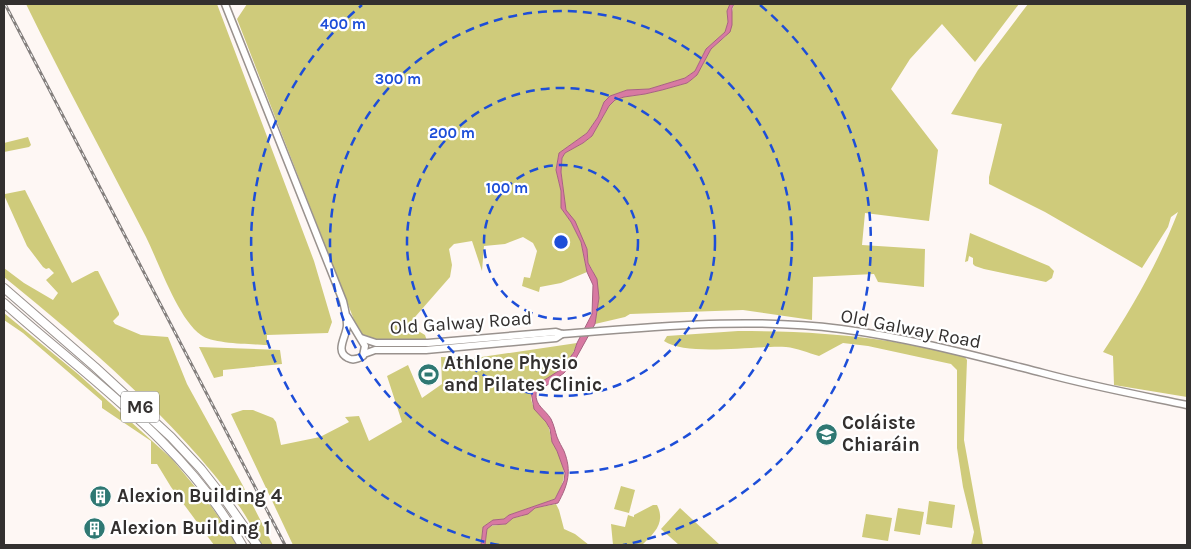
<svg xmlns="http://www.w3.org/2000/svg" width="1191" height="549" viewBox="0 0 1191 549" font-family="Karla,sans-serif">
<rect width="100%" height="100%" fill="#fef7f4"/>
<!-- green -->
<g fill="#cfcb7b">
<path d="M26 4H217L314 261 332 322 328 333 267 335V345C252 344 212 344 201 335 178 319 159 263 146 237 106 159 64 82 26 4Z"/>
<polygon points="247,4 730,4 727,11 728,22 725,32 706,49 695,71 685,78 649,89 627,90 610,96 604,102 598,117 587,133 559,153 556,170 561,191 561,208 571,222 581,242 587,272 561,283 540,287 539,292 522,286 524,277 530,278 537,251 533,243 523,237 505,244 484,246 482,271 472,241 454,244 449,249 452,265 450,277 408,325 425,335 427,341 382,342 364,337 356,325 237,19"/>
<polygon points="734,4 1019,4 975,62 942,24 910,59 891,89 938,150 929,221 865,213 862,245 925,249 924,287 878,282 874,274 813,277 812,320 743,310 630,314 625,317 595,324 599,298 593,271 588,263 587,249 566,211 561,172 562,158 565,153 583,143 592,136 609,106 615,100 624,97 645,94 662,90 687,83 691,80 697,75 711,49 726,36"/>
<path d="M1028 4H1187V397L1114 385 1113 356 1103 352C1132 308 1159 261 1178 212L1171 217 1168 227 1142 268 1045 212 989 184V177L1002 124 951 114 978 70Z"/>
<polygon points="28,137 31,145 29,147 4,152 4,143"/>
<path d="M4 189 5 194 25 190 72 283 95 271H98L119 313V315L113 321 115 324 141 335 168 337 187 384 242 484 273 545H262C254 532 248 518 239 506 173 418 89 346 4 277V268L24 283 53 300 58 293 46 280 54 273 49 268 46 269 43 267 27 246 4 195Z"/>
<polygon points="970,233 1049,266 1054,271 1052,278 1046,282 984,269 975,266 973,264 973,258 969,256 968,261 965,262"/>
<polygon points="4,313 78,374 172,459 211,506 238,545 214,545 171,487 157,464 151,464 151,441 102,408 102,401 23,333 4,320"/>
<path d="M738 331C788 331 838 333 888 341 914 345 939 351 964 356L967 360 964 440 983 545H971L974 532 963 487 957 448V370L951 364 868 346 843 343 819 356C808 353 797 348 786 347 755 345 687 357 664 341L667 336Z"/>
<path d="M577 343C572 360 560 371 545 381 540 384 531 386 531 392 530 408 539 412 546 422 550 428 550 435 552 441 553 445 556 448 557 451 567 473 566 478 555 499L509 515 504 519 493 520 483 527 481 545H293L231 414 243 410H253L273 418 276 422 281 445 320 437 349 422 345 417 359 416 369 441 402 422 387 376 408 365 422 398 442 384 441 357 475 358Z"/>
<polygon points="199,347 280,350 282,364 223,370 223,376 214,378"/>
<polygon points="621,486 635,490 629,513 614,509"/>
<polygon points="929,501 955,505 952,528 926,524"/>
<polygon points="556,504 559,510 564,529 575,534 589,545 485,545 487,529 490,526 506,524 513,518 522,516 535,508"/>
<path d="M653 505H657C666 523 654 533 642 545H613L611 524 625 527 628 515 634 517V515Z"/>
<polygon points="680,508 720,545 679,545 661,529"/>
<polygon points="898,508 924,512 920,535 894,531"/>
<polygon points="866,514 892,518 888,541 862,537"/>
</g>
<!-- water -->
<path fill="#d879a2" stroke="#a66380" d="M730 4H734L732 8V25L730 32 711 49 697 75 691 80 687 83 662 90 645 94 624 97 615 100 609 106 592 136 583 143 565 153 562 158 561 172 566 210 575 221 587 249 588 263 597 279 599 298 595 324 575 360 564 373 536 393C535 406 545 409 551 419 554 425 555 431 557 437 559 442 562 447 564 451 572 471 568 485 558 503L535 508 528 514 513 518 506 524 492 525 487 529 485 545H481L483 527 493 520 504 519 509 515 555 499 564 481 565 473 557 451 552 442 550 429 546 422 534 409 531 392 532 388 560 370 567 362 574 352 577 343 592 314 593 285 587 272 581 242 571 222 561 208V191L556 170 559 153 587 133 598 117 604 102 610 96 627 90 649 89 685 78 695 71 706 49 725 32 728 22 727 11Z"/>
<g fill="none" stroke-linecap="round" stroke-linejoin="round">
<defs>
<g id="major">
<path d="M225 4 343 301C345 309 347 317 347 325 347 336 334 351 348 358 353 361 358 359 363 356L365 346 347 316"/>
<path d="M361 338 376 343H428L556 332 562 334C657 327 745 317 841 329 910 338 976 356 1043 373 1091 386 1139 395 1187 405"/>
<polyline points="364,354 375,350 426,350 556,338 562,334"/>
</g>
<g id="highway">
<polyline points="4,288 95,367 171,437 201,469 226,501 257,545"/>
<path d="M4 303C88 378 186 444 242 545"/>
</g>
</defs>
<!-- major casing -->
<use href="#major" stroke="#99928e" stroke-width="9"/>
<!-- highway casing -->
<use href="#highway" stroke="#99928e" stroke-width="10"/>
<!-- major -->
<use href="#major" stroke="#fff" stroke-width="6"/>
<!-- highway -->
<use href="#highway" stroke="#fff" stroke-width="8"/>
<defs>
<polyline id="rail" points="5,4 285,545"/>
</defs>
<!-- rail casing -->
<use href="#rail" stroke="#847f7d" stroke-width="3"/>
<!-- rail -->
<use href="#rail" stroke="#fff" stroke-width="1" stroke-dasharray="4" stroke-linecap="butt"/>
</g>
<!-- distance rings -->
<g fill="none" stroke="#1d4ed8" stroke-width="2.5" stroke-dasharray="9 6">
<circle cx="561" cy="242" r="77"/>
<circle cx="561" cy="242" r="154"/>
<circle cx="561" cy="242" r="231"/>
<path d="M499 545A309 309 0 0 1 362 5M760 5A309 309 0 0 1 623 545"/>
</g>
<!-- icons -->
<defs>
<symbol id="stadium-disc" viewBox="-11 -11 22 22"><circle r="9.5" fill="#2f7873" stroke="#fff"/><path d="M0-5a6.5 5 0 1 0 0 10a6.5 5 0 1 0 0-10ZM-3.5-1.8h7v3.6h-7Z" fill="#fff"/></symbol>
<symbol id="school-disc" viewBox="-11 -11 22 22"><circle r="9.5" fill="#2f7873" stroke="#fff"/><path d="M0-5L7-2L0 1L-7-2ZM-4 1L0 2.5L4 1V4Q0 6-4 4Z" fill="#fff"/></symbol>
<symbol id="building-disc" viewBox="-11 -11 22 22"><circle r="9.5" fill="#2f7873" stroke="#fff"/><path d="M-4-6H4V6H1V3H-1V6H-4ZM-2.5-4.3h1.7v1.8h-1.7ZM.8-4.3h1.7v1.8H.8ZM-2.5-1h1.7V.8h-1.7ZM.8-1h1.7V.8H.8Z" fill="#fff"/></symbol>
</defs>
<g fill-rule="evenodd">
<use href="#stadium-disc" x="416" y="362" width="25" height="25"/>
<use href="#school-disc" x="814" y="422" width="25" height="25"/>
<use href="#building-disc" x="88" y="484" width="25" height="25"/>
<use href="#building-disc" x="82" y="516" width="25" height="25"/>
</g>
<g text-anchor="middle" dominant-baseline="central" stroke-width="4.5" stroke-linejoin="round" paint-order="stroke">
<!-- shield labels -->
<rect fill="#fff" stroke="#706e6d" stroke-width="1" x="121" y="391.5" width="38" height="31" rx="4"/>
<g font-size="18" font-weight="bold" fill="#33302f">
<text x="140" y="407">M6</text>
</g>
<!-- street labels -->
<g font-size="19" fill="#33302f" stroke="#fff">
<text transform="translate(461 323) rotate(-4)">Old Galway Road</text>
<text transform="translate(911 329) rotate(11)">Old Galway Road</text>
</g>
<!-- poi labels -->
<g font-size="19" font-weight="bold" fill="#33302f" stroke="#fff" text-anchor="start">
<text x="444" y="363">Athlone Physio<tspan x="444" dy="22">and Pilates Clinic</tspan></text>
<text x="842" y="423">Coláiste<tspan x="842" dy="22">Chiaráin</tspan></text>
<text x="117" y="496">Alexion Building 4</text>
<text x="110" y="528">Alexion Building 1</text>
</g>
</g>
<circle cx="561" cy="242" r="8" fill="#1d4ed8" stroke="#fff" stroke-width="2.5"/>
<g font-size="15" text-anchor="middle" font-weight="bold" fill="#1d4ed8" stroke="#fff" stroke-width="4.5" stroke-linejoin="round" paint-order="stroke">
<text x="343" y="29">400 m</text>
<text x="398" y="84">300 m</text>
<text x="452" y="138">200 m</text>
<text x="507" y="193">100 m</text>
</g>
<!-- border -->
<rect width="1191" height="549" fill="none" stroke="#33302f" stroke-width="10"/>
</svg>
